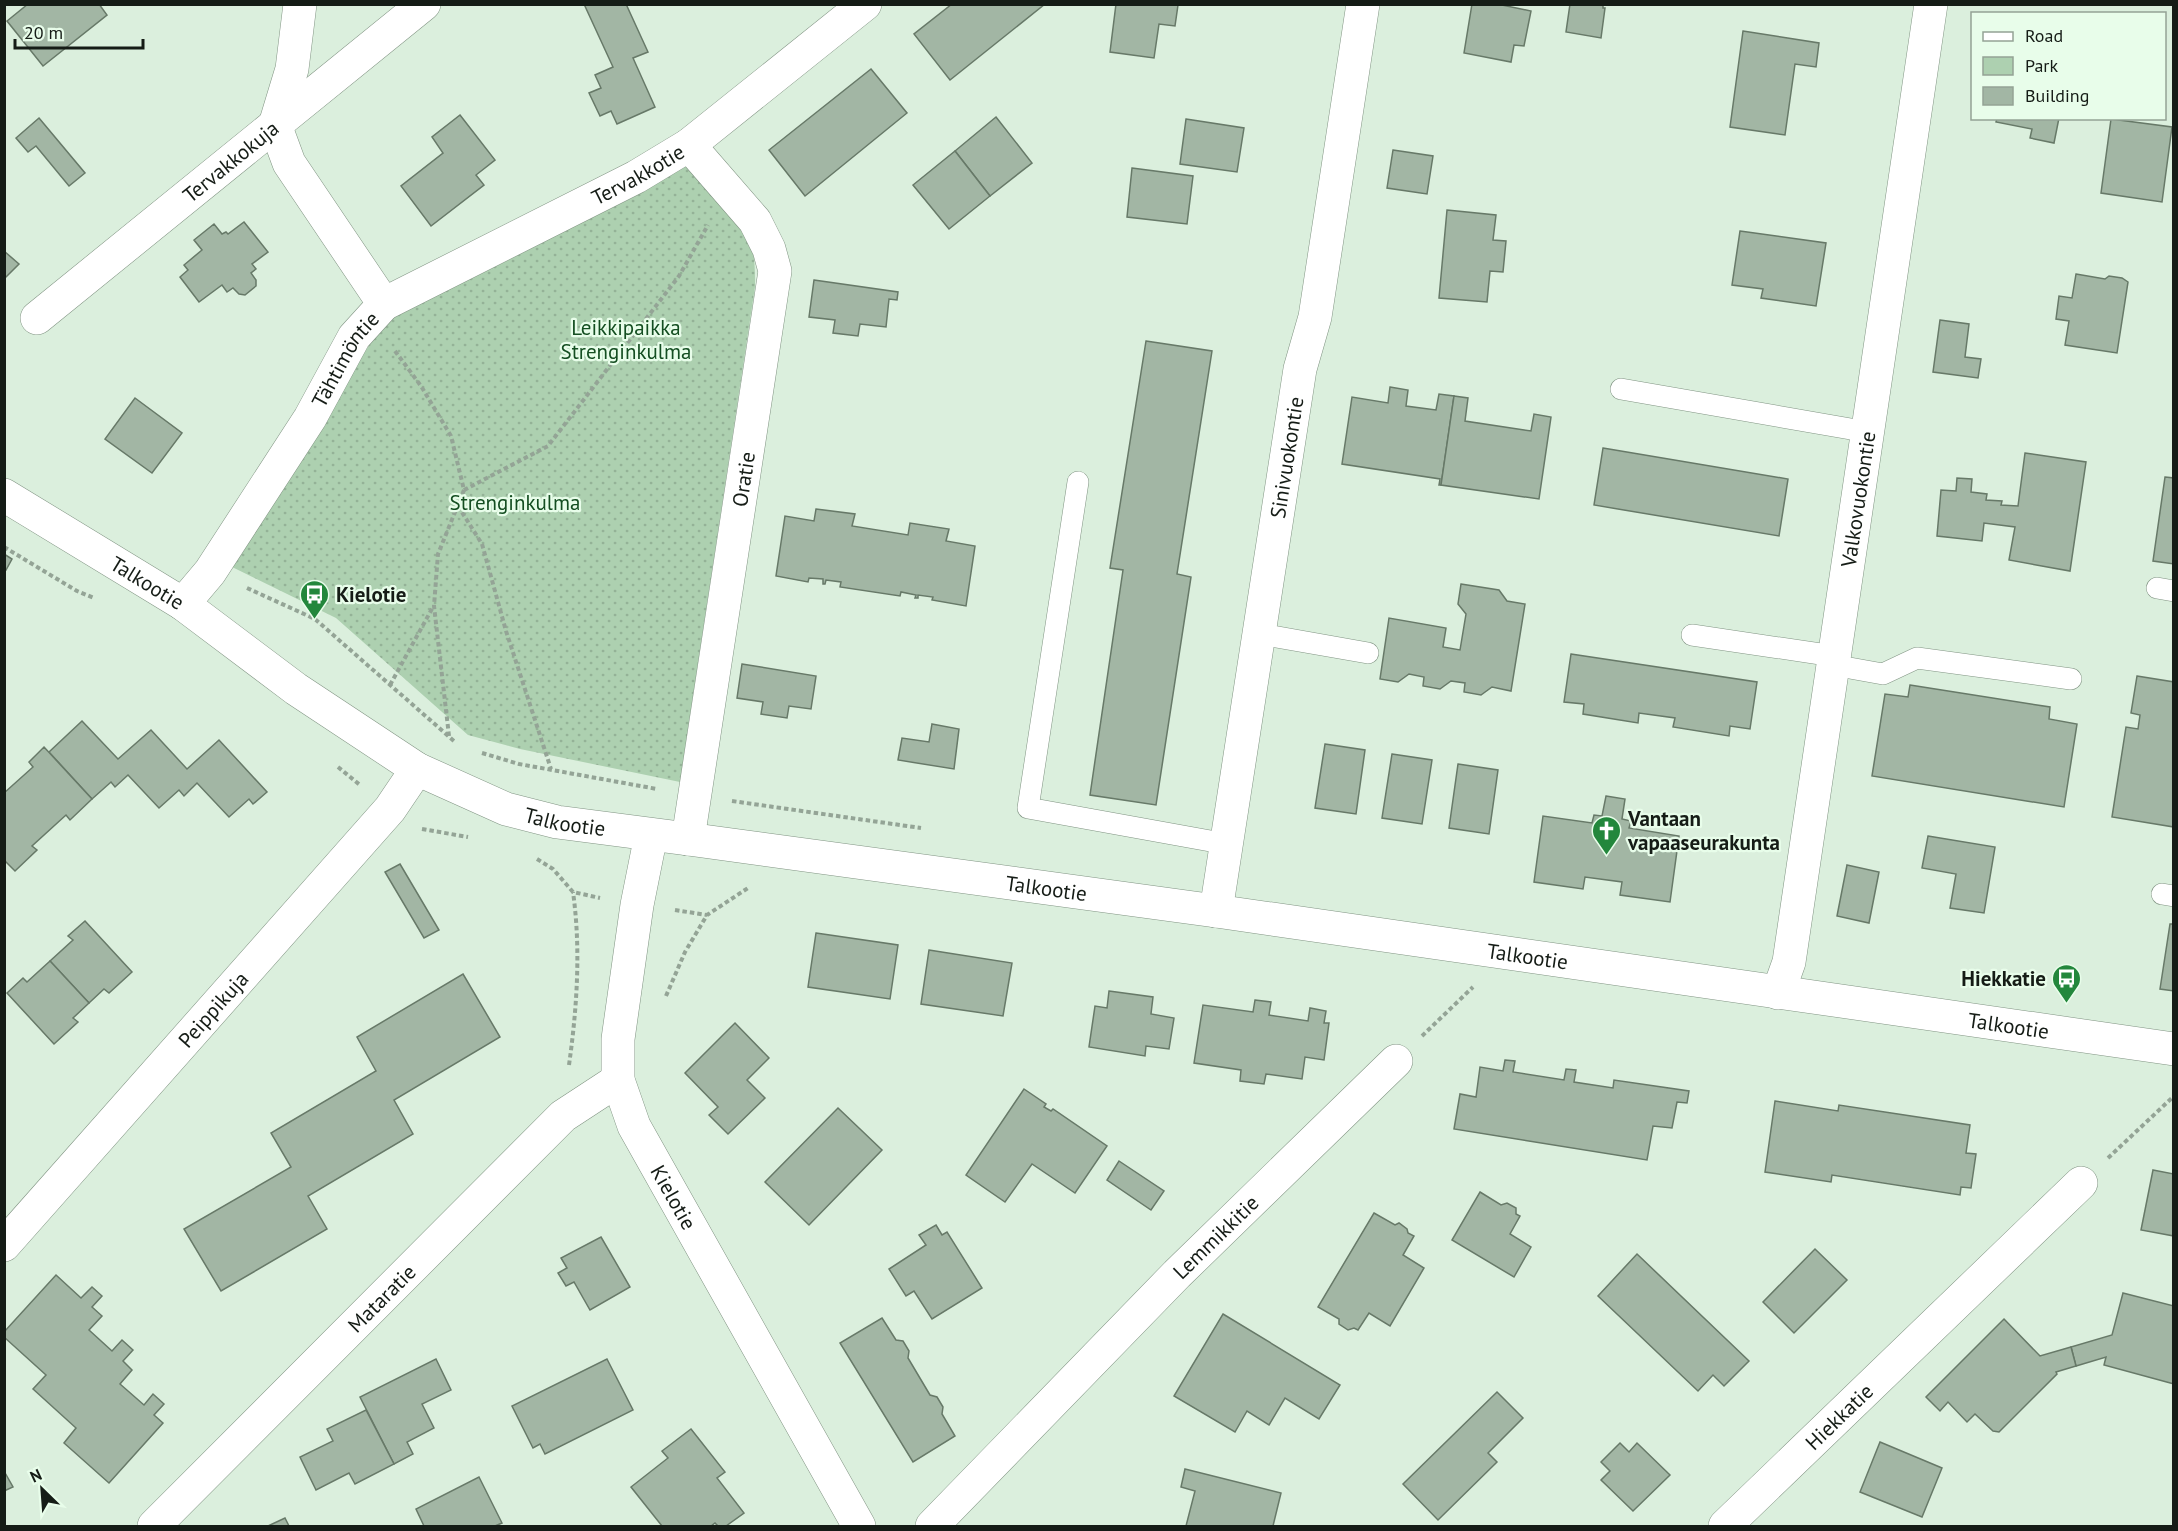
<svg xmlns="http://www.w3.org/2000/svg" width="2178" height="1531" viewBox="0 0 2178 1531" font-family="'PT Sans',sans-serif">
<defs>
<pattern id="green-dots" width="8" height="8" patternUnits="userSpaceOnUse" patternTransform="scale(1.5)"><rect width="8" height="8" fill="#add0b0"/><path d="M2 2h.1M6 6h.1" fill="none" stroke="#94b297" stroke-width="1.8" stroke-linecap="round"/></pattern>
</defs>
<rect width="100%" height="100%" fill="#dbefdd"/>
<!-- green -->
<path fill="url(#green-dots)" d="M681 161C706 188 748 222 754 258 755 268 755 278 755 287L680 782 520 749 468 735 336 618 228 565 386 319Z"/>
<!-- building -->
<g fill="#a2b6a4" stroke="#677968" stroke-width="1.5">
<polygon points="28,4 99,4 107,15 43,66 7,21"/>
<polygon points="584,4 626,4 648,52 633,58 655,107 617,124 611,111 600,116 589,93 601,88 595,75 613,67"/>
<polygon points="952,4 1045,4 950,80 914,34"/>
<polygon points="1116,4 1178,5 1175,26 1159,24 1154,58 1110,52"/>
<polygon points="1472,4 1497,4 1531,11 1524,46 1514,45 1511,62 1464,53"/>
<polygon points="1570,4 1603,4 1603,8 1605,8 1601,38 1566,32"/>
<polygon points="1743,31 1819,43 1816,67 1795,64 1785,135 1730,127"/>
<polygon points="871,69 907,113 805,196 769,150"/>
<polygon points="460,115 495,160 476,175 484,185 431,226 401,186 443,153 432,137"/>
<polygon points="996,117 1032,163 990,196 955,151"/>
<polygon points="39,118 85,173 69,186 36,146 28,152 16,138"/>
<polygon points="1997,118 2059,118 2054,143 2030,138 2032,129 1996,122"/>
<polygon points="1186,119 1244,128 1237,172 1180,164"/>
<polygon points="2111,119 2172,127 2162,202 2101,193"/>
<polygon points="1393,150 1433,156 1427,194 1387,188"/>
<polygon points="955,151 990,196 949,229 913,185"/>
<polygon points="1132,168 1193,176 1187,224 1127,217"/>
<polygon points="1447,210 1496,215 1493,240 1506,241 1503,272 1490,271 1487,302 1439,298"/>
<polygon points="244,222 268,252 252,264 256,269 251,273 256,280 256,286 245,295 239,294 233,288 227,292 222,285 199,302 180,277 188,270 184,265 202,250 194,240 214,224 222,234 226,232 228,234"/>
<polygon points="1740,231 1826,243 1816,306 1761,298 1763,289 1732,285"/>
<polygon points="4,251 19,264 4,279"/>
<polygon points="2076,274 2105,279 2109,276 2122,278 2128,282 2117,353 2065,345 2069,321 2056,319 2059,296 2072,298"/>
<polygon points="814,280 898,292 897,300 889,299 886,327 860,324 858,336 833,333 835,320 809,317"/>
<polygon points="1940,320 1969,324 1965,357 1981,359 1978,378 1933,372"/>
<polygon points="1146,341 1212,351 1177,574 1191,577 1156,805 1090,795 1123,570 1110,568"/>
<polygon points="1390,387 1408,390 1406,406 1436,410 1439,394 1454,396 1441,485 1439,485 1440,479 1342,464 1352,397 1388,403"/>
<polygon points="1454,396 1468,398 1465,421 1531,431 1534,414 1551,417 1539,499 1441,485"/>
<polygon points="135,398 182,433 152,473 105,439"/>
<polygon points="1603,448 1788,479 1779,536 1594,505"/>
<polygon points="2025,453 2086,462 2070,571 2009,560 2015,527 1984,523 1982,541 1937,536 1941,490 1956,491 1957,478 1972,479 1971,492 1987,494 1986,500 2002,501 2001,505 2018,506"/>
<polygon points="2165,477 2174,478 2174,564 2153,561"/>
<polygon points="816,509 855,514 852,526 908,535 910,523 949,529 946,541 975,546 966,606 932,600 933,597 918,595 918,598 915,598 916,595 901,592 900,596 840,587 841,582 826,580 825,584 823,584 823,579 809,578 808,582 776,576 785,516 814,521"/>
<polygon points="4,554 12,559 6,570 4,569"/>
<polygon points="1461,584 1499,590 1507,601 1525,604 1511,691 1492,687 1481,695 1464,692 1465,683 1451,681 1440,689 1423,686 1424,677 1409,674 1398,682 1380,679 1389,618 1446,628 1443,647 1460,650 1466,614 1458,604"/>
<polygon points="1571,654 1757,682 1750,729 1730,726 1729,736 1673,727 1675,718 1639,713 1638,723 1583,714 1584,704 1564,702"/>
<polygon points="742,664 816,676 811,709 789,706 787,718 761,714 763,702 737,698"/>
<polygon points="2137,676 2174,682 2174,827 2112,817 2126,727 2138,729 2140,715 2131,713"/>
<polygon points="1910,685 2050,707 2049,719 2077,724 2064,807 1872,776 1885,694 1908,697"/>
<polygon points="82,721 118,759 151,730 187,769 219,740 267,792 253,804 249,799 229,817 197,783 184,796 179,790 159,808 128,775 115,787 111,782 92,799 49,752"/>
<polygon points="932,724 959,729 954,769 898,760 902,738 929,742"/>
<polygon points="1325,744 1365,750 1356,814 1315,808"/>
<polygon points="44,747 92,799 70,820 66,815 32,846 37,850 15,871 4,860 4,793 33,767 29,762"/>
<polygon points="1392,754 1432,760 1422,824 1382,818"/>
<polygon points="1458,764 1498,770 1489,834 1449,828"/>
<polygon points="1606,796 1625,799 1622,819 1631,821 1629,828 1679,836 1670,902 1620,895 1622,882 1585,877 1583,889 1534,882 1543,816 1592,823 1594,815 1602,816"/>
<polygon points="1928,836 1995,847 1984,913 1950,908 1956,874 1922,868"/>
<polygon points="400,864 439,930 424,938 385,872"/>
<polygon points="1847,865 1879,872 1869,923 1837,916"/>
<polygon points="85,921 132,972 109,993 104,989 89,1003 50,961 73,940 68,936"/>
<polygon points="2170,924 2174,924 2174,991 2160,989"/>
<polygon points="816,933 898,945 890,999 808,987"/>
<polygon points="929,950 1012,963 1003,1016 921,1004"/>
<polygon points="50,961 89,1003 73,1018 78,1022 54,1044 7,993 23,978 27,982"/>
<polygon points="463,974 500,1037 394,1100 413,1134 308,1196 327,1229 221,1291 184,1229 291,1167 271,1133 376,1071 357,1037"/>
<polygon points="1109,991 1153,997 1151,1014 1174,1018 1169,1049 1146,1046 1145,1056 1089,1047 1095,1006 1107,1008"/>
<polygon points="1255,1000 1271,1002 1269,1015 1308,1021 1310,1008 1326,1011 1324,1023 1329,1023 1324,1060 1305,1057 1302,1079 1266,1074 1264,1084 1240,1081 1241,1070 1194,1063 1203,1005 1253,1012"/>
<polygon points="735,1023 769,1058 747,1080 765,1098 728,1134 709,1115 718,1107 685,1073"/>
<polygon points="1505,1060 1515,1061 1513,1072 1564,1080 1566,1069 1576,1070 1574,1082 1613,1088 1614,1080 1689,1091 1687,1103 1677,1102 1672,1128 1653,1126 1647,1160 1454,1129 1460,1094 1476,1097 1480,1067 1503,1071"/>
<polygon points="1024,1089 1046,1104 1044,1107 1051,1111 1053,1109 1107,1146 1075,1193 1032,1164 1005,1202 966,1175"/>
<polygon points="1775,1101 1838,1111 1839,1105 1970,1125 1966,1153 1976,1154 1971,1188 1961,1187 1960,1195 1832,1175 1831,1182 1765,1172"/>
<polygon points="838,1108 882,1150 809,1225 765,1182"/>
<polygon points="1119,1161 1164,1191 1151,1210 1107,1180"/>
<polygon points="2153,1170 2174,1174 2174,1236 2141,1230"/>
<polygon points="1480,1192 1501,1205 1507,1203 1516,1208 1516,1214 1520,1216 1510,1234 1531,1247 1514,1277 1452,1240"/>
<polygon points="1374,1213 1395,1225 1399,1223 1407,1229 1408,1233 1414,1236 1403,1255 1424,1268 1390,1326 1369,1313 1358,1330 1354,1328 1348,1330 1339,1324 1339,1319 1318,1307"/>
<polygon points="936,1225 942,1235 947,1232 982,1288 932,1319 914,1291 906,1296 889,1269 926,1245 919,1235"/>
<polygon points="601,1237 630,1287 590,1310 574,1282 566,1286 558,1273 567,1268 561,1258"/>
<polygon points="1815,1249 1847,1280 1794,1333 1763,1302"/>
<polygon points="1637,1254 1749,1361 1724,1386 1713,1375 1698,1391 1598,1296"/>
<polygon points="56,1275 81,1298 92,1287 102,1296 92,1307 102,1316 89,1330 112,1351 122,1340 133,1350 123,1361 132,1370 120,1384 144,1405 153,1394 164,1404 154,1415 163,1423 109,1483 64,1443 76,1428 33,1389 46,1375 4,1337 4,1332"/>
<polygon points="2123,1293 2174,1306 2174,1384 2104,1365 2106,1357 2076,1366 2071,1347 2112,1335"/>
<polygon points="1223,1314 1340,1385 1319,1419 1285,1398 1269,1425 1247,1411 1235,1432 1174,1396"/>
<polygon points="882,1318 896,1340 903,1341 909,1351 908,1358 930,1395 937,1397 943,1407 942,1414 955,1436 913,1462 840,1343"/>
<polygon points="2004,1319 2040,1356 2071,1347 2076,1366 2056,1372 2057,1374 1999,1432 1993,1431 1975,1414 1967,1422 1948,1402 1940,1411 1926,1397"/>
<polygon points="436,1359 451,1390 422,1404 434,1428 407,1442 413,1454 394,1464 360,1397"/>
<polygon points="607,1359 633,1410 545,1454 540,1444 533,1448 512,1406"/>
<polygon points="1497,1392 1523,1418 1488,1453 1497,1462 1438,1520 1403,1484"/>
<polygon points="366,1410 394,1464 355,1484 349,1473 316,1490 300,1457 333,1441 327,1429"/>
<polygon points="691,1429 725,1472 717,1478 744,1513 726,1526 718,1526 715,1523 711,1526 662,1526 631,1487 668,1458 662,1451"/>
<polygon points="1880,1442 1942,1468 1922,1517 1860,1492"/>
<polygon points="1620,1443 1629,1452 1637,1443 1670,1475 1633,1511 1601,1480 1610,1471 1601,1462"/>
<polygon points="1185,1469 1281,1493 1273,1526 1186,1526 1195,1491 1181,1487"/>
<polygon points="4,1471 13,1487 4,1491"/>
<polygon points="479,1477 502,1523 495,1526 424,1526 416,1509"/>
<polygon points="285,1518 289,1526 268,1526"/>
</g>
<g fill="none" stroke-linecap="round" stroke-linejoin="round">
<defs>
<g id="service">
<polyline points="1621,389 1868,432"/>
<polyline points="1078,482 1028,808 1227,844"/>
<polyline points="2157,588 2174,591"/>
<polyline points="1260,634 1368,653"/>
<polyline points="1692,635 1834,656"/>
<polyline points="1833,665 1883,674 1917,658 2071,679"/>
<polyline points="2162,894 2174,896"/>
</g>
<g id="minor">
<path id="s1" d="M384 304 636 177 689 145 865 4"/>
<path id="s2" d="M37 318 424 4"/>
<path id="s3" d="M183 604 210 572 310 418 354 337 384 304 289 163 275 125 292 69 300 4"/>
<path id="s4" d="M651 835 637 905 618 1039V1080L634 1126 859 1526"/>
<path id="s5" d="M688 839 775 271 769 249 755 221 689 145"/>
<path id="s6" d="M1216 911 1300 369 1315 317 1363 4"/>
<path id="s7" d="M1778 993 1789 962 1931 4"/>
<path id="s8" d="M4 1245 390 809 417 769"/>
<path id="s9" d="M154 1526 563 1116 618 1080"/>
<path id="s10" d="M932 1526 1177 1274 1396 1061"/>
<path id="s11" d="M1725 1526 2081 1183"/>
</g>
<g id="tertiary">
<path id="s12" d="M4 495 183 604 296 689 417 769 506 809 557 822 688 839 1216 911 2174 1049"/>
</g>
</defs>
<!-- service casing -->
<use href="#service" stroke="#819483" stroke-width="22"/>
<!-- minor casing -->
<use href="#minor" stroke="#819483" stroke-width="34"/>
<!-- tertiary casing -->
<use href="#tertiary" stroke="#819483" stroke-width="34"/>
<!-- path -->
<g stroke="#94a496" stroke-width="4" stroke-dasharray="4.5 3" stroke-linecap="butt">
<polyline points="395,351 421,386 451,436 464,490 438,554 434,606 449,736"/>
<polyline points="464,490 548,446 679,276 708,225"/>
<polyline points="458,506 482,544 506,631 551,769"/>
<polyline points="4,547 77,591 94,598"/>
<polyline points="247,588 315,619 454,741"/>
<polyline points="390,685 433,607"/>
<polyline points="482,753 519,764 657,789"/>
<polyline points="338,767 360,785"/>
<polyline points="732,801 921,828"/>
<polyline points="422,829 468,837"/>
<polyline points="537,859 553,869 573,892 600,898"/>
<polyline points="675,910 707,915"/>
<polyline points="666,996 685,952 707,915 748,888 748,886"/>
<polyline points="1422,1036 1473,987"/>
<path d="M569 1065C577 1008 581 949 573 892"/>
<polyline points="2108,1158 2174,1096"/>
</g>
<!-- service -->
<use href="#service" stroke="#fff" stroke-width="21"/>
<!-- minor -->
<use href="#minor" stroke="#fff" stroke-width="33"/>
<!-- tertiary -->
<use href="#tertiary" stroke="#fff" stroke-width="33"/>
</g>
<!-- icons -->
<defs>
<symbol id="bus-pin" viewBox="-11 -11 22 30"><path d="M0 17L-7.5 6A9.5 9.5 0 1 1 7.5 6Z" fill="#23873c" stroke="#e8fdea"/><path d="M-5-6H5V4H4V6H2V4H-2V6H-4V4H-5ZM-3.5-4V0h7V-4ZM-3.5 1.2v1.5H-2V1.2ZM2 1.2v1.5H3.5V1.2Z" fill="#fff"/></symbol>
<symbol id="church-pin" viewBox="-11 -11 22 30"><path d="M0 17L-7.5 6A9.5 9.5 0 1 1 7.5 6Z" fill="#23873c" stroke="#e8fdea"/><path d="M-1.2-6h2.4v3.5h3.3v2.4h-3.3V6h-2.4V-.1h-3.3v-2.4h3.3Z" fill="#fff"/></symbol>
</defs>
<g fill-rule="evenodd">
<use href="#bus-pin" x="298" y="578" width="33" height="45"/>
<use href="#church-pin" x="1590" y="814" width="33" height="45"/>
<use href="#bus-pin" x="2050" y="962" width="33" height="45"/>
</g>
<g text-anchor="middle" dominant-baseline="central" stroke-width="4.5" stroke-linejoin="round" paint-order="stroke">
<!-- street labels -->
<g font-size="21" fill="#151c16" stroke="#e8fdea">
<text stroke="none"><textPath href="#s2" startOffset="249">Tervakkokuja</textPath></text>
<text stroke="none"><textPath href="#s1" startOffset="285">Tervakkotie</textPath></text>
<text stroke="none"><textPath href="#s3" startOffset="294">Tähtimöntie</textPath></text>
<text stroke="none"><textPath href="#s6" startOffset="459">Sinivuokontie</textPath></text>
<text stroke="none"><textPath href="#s5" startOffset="364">Oratie</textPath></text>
<text stroke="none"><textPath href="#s7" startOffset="501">Valkovuokontie</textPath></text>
<text stroke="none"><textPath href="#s12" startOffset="168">Talkootie</textPath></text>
<text stroke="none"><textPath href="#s12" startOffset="654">Talkootie</textPath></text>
<text stroke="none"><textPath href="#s12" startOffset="1140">Talkootie</textPath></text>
<text stroke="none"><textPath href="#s12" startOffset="1626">Talkootie</textPath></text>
<text stroke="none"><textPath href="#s8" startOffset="315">Peippikuja</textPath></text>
<text stroke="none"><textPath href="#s12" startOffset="2112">Talkootie</textPath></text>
<text stroke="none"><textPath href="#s4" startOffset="378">Kielotie</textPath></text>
<text stroke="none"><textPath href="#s10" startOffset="405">Lemmikkitie</textPath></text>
<text stroke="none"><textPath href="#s9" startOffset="322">Mataratie</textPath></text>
<text stroke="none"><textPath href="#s11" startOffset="158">Hiekkatie</textPath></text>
</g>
<!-- park labels -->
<g font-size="21" fill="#144e21" stroke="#e8fdea">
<text x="626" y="327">Leikkipaikka<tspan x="626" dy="24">Strenginkulma</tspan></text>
<text x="515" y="502">Strenginkulma</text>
</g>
<!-- poi labels -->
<g font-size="21" font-weight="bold" fill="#151c16" stroke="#e8fdea" text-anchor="start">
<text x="336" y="594">Kielotie</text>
<text x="1628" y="818">Vantaan<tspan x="1628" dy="24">vapaaseurakunta</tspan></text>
<text x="2046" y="978" text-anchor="end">Hiekkatie</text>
</g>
</g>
<!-- border -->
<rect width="2178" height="1531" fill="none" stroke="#151c16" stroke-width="12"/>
<!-- legend -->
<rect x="1971" y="12" width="195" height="108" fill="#e8fdea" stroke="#94a395" stroke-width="1.5"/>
<rect x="1983" y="32" width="30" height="9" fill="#ffffff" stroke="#94a395" stroke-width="1.5"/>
<text x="2025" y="42" font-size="18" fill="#151c16">Road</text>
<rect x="1983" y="57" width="30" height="18" fill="#add0b0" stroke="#94a395" stroke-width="1.5"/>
<text x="2025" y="72" font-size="18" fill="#151c16">Park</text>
<rect x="1983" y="87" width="30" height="18" fill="#a2b6a4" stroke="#94a395" stroke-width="1.5"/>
<text x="2025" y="102" font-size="18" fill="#151c16">Building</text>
<!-- north arrow -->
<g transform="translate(42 1489) rotate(335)" stroke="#e8fdea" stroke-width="4.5" paint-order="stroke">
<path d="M0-4.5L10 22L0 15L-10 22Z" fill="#151c16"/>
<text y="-9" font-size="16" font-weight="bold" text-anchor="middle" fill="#151c16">N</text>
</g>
<!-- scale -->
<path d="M15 39v9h128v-9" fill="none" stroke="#151c16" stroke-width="3"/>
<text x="24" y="39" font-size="18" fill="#151c16" stroke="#e8fdea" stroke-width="4.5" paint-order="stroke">20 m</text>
</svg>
